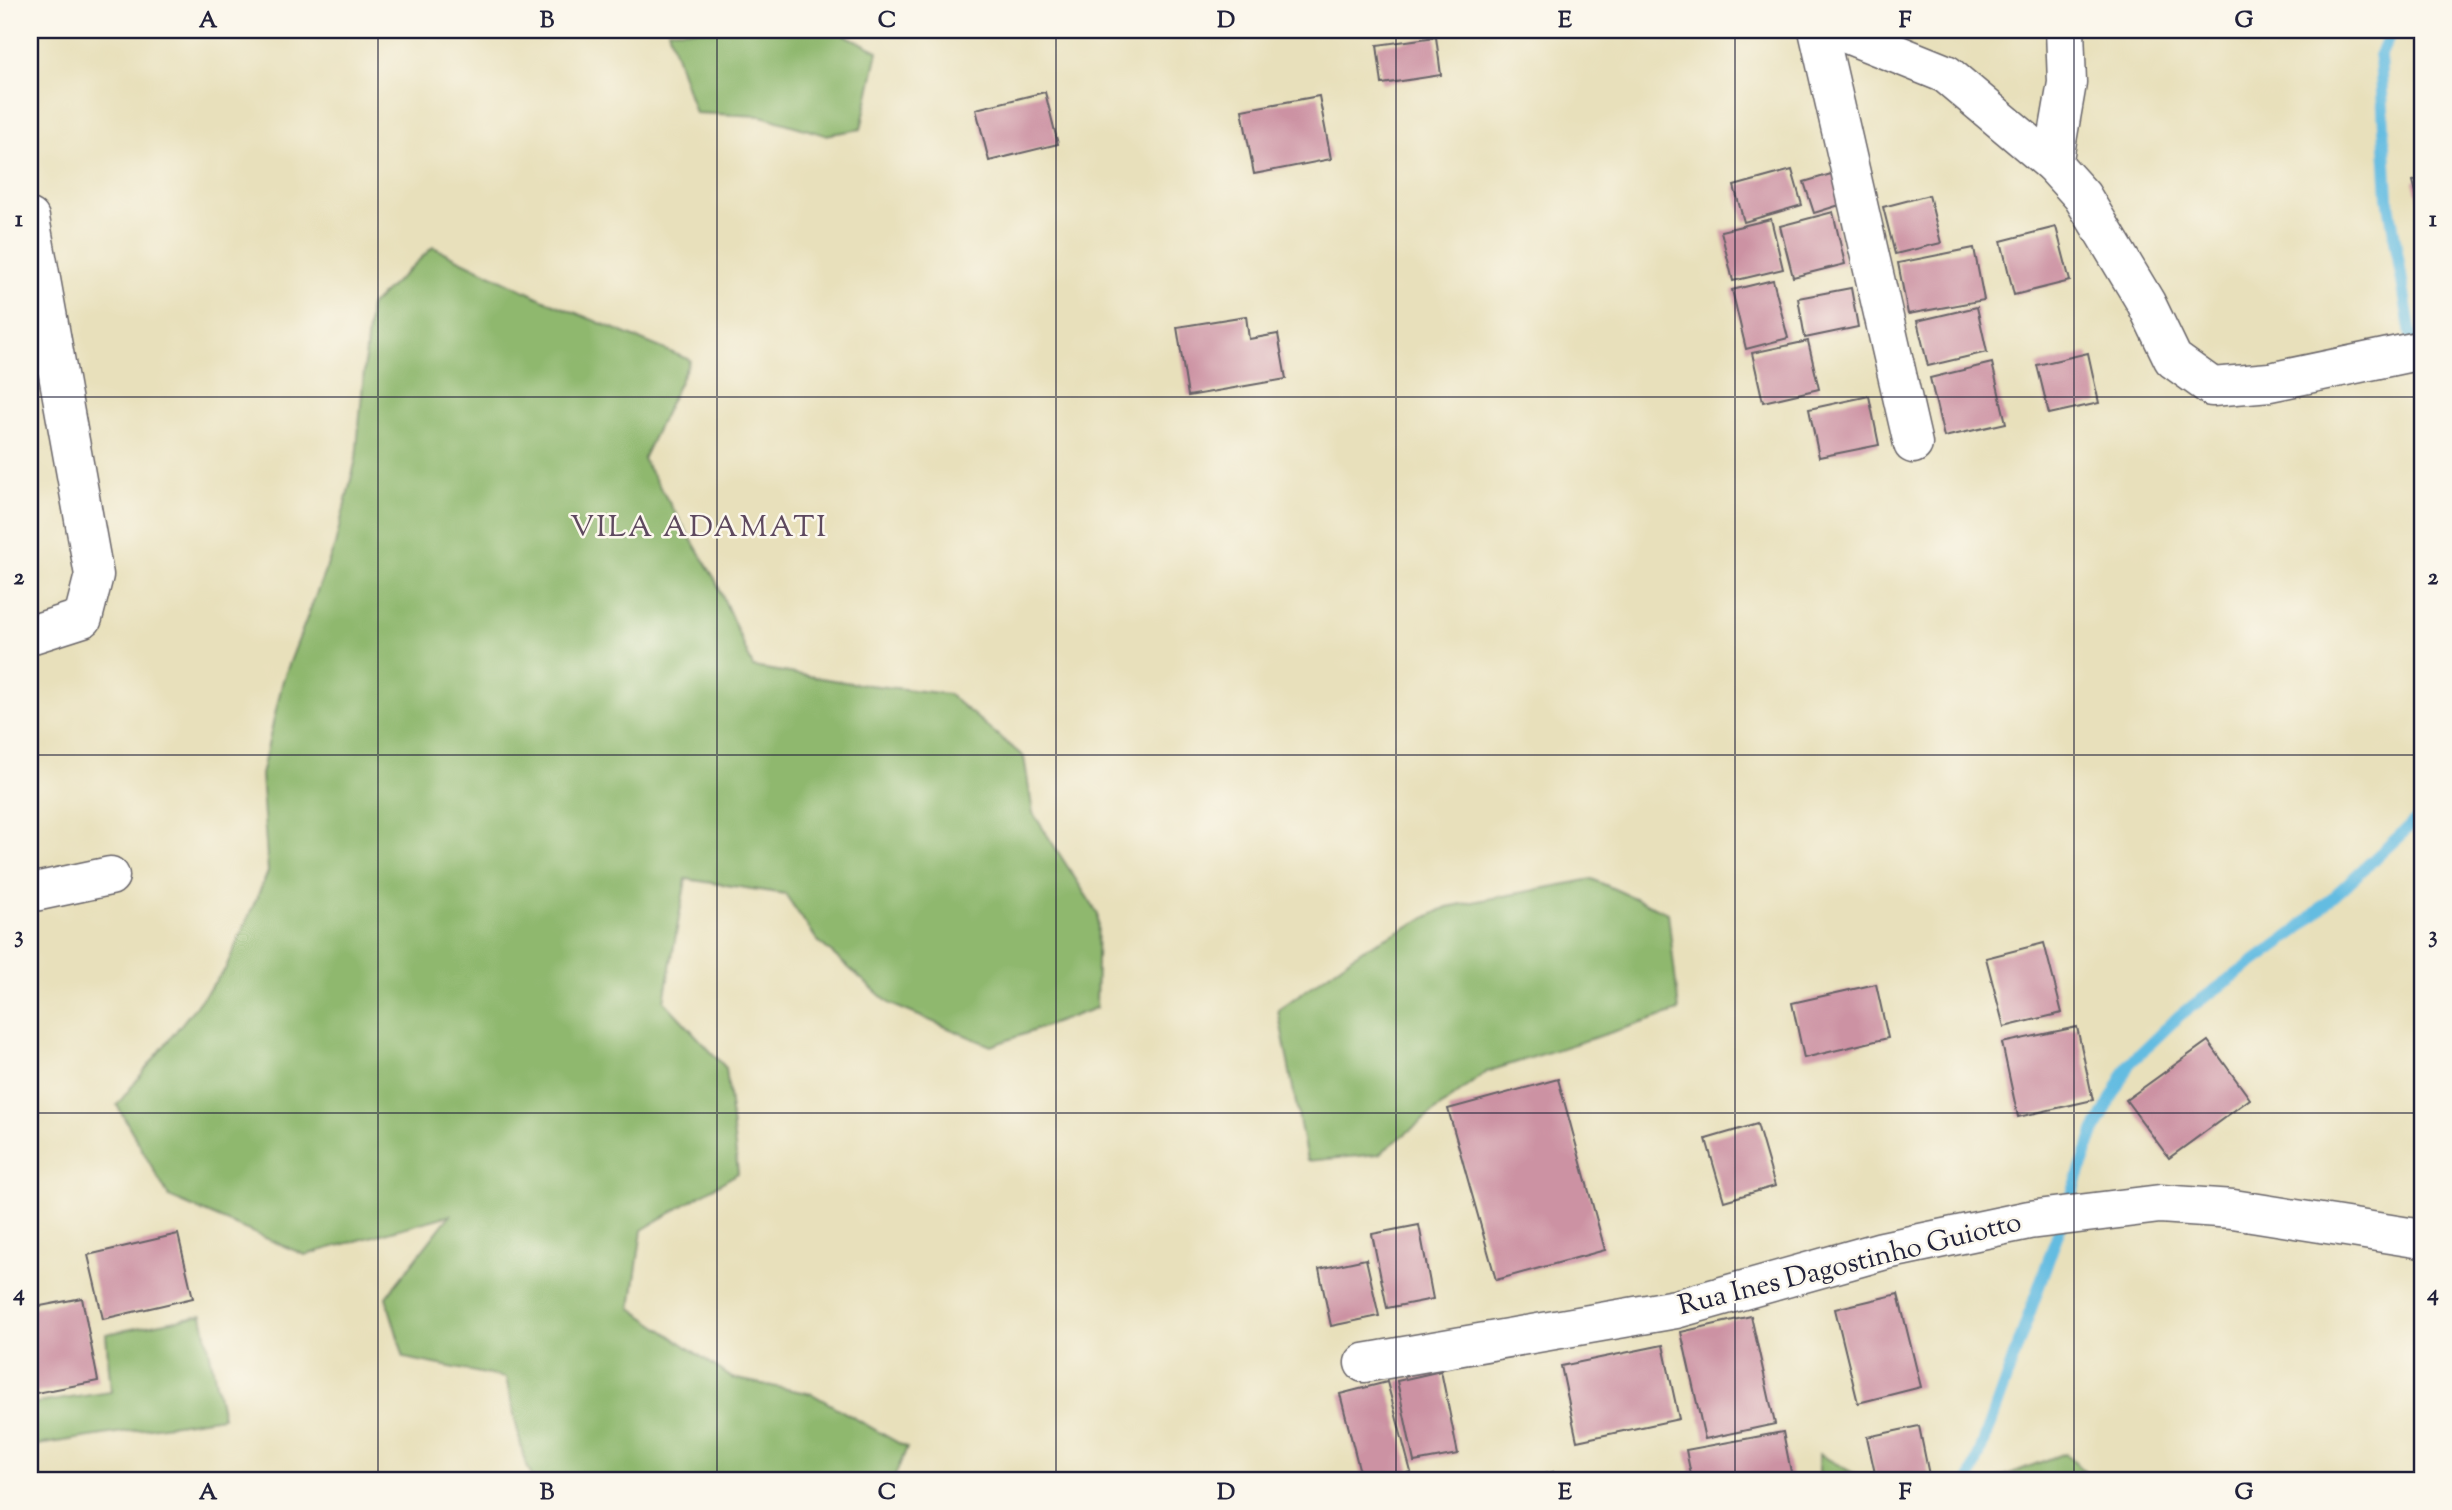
<svg xmlns="http://www.w3.org/2000/svg" width="2452" height="1510" viewBox="0 0 2452 1510" font-family="'Sorts Mill Goudy',serif">
<rect width="100%" height="100%" fill="#fbf7ec"/>
<filter id="ink" filterUnits="userSpaceOnUse"><feTurbulence type="fractalNoise" baseFrequency=".0143" numOctaves="2"/><feDisplacementMap in="SourceGraphic" scale="14" xChannelSelector="R" yChannelSelector="G"/><feConvolveMatrix kernelMatrix="1 2 1 2 8 2 1 2 1" color-interpolation-filters="sRGB"/></filter>
<filter id="wash" filterUnits="userSpaceOnUse"><feTurbulence type="fractalNoise" baseFrequency=".00686" numOctaves="4" result="noise"/><feDisplacementMap in="SourceGraphic" scale="28" xChannelSelector="R" yChannelSelector="G"/><feGaussianBlur stdDeviation="1.57" result="paint"/><feColorMatrix in="noise" values="0 0 0 0 0 0 0 0 0 0 0 0 0 0 0 0 0 1.4 0 .05"/><feComposite in="paint" operator="in"/></filter>
<g filter="url(#wash)">
<rect width="100%" height="100%" fill="#e8e0bb"/>
<!-- forest -->
<g fill="#8fb86e" stroke="#586d54" stroke-width="2">
<polygon points="668,30 835,30 878,51 861,129 825,135 761,116 695,113"/>
<polygon points="433,247 542,299 690,360 643,459 715,579 753,667 851,683 948,694 1024,757 1033,813 1098,914 1096,1008 991,1046 890,1004 817,940 785,894 686,879 664,1001 726,1068 738,1173 642,1230 631,1308 732,1378 812,1394 907,1448 893,1480 533,1480 524,1459 506,1378 404,1358 386,1297 450,1215 305,1255 169,1197 117,1105 226,968 268,872 261,775 283,680 335,545 356,459 370,306"/>
<polygon points="1592,879 1668,913 1679,1011 1486,1072 1379,1154 1307,1161 1278,1010 1363,949 1447,907"/>
<polygon points="202,1315 223,1417 30,1446 30,1404 111,1392 106,1334"/>
<polygon points="2065,1453 2093,1480 1992,1480 1993,1480"/>
<polygon points="1819,1454 1866,1480 1819,1480"/>
</g>
<g fill="none" stroke-linecap="round" stroke-linejoin="round">
<!-- stream -->
<g stroke="#64bce1" stroke-width="12">
<polyline points="2392,30 2380,56 2388,198 2422,400"/>
<polyline points="1970,1480 2094,1132 2129,1064 2180,1015 2295,932 2422,815"/>
</g>
</g>
<g id="blocks">
<!-- building -->
<g fill="#cc92a3">
<polygon points="1436,37 1441,75 1382,84 1377,45"/>
<polygon points="1045,92 1058,144 989,161 976,109"/>
<polygon points="1319,96 1331,159 1254,174 1242,110"/>
<polygon points="1792,170 1802,205 1744,222 1734,186"/>
<polygon points="1838,172 1846,203 1814,213 1804,182"/>
<polygon points="2422,178 2422,212 2421,212 2413,181"/>
<polygon points="1929,195 1941,243 1895,254 1883,207"/>
<polygon points="1833,212 1845,264 1793,277 1780,226"/>
<polygon points="1771,219 1783,269 1733,281 1721,231"/>
<polygon points="2056,227 2070,281 2014,295 2001,241"/>
<polygon points="1974,248 1984,300 1908,314 1898,263"/>
<polygon points="1773,280 1788,338 1746,349 1732,290"/>
<polygon points="1851,288 1858,327 1805,338 1798,298"/>
<polygon points="1977,307 1987,352 1928,366 1917,321"/>
<polygon points="1246,316 1249,339 1278,334 1286,379 1188,396 1177,327"/>
<polygon points="1808,341 1819,389 1763,402 1752,353"/>
<polygon points="2088,353 2099,403 2049,414 2037,365"/>
<polygon points="1992,363 2006,423 1944,437 1930,378"/>
<polygon points="1869,396 1879,445 1819,457 1809,409"/>
<polygon points="2044,943 2062,1013 2004,1027 1986,958"/>
<polygon points="1876,984 1888,1038 1804,1058 1792,1003"/>
<polygon points="2077,1027 2093,1100 2018,1117 2002,1043"/>
<polygon points="2208,1041 2250,1099 2169,1158 2126,1100"/>
<polygon points="1558,1079 1605,1250 1496,1280 1448,1109"/>
<polygon points="1757,1124 1775,1186 1724,1201 1706,1139"/>
<polygon points="1419,1225 1433,1299 1387,1308 1372,1234"/>
<polygon points="178,1234 193,1298 103,1319 88,1255"/>
<polygon points="1366,1259 1379,1316 1331,1326 1319,1269"/>
<polygon points="1898,1294 1921,1387 1858,1403 1835,1309"/>
<polygon points="82,1298 98,1381 31,1394 30,1308"/>
<polygon points="1751,1316 1775,1424 1705,1439 1681,1332"/>
<polygon points="1663,1345 1679,1419 1577,1441 1561,1366"/>
<polygon points="1441,1371 1458,1454 1414,1462 1397,1381"/>
<polygon points="1387,1382 1411,1472 1379,1480 1362,1480 1340,1394"/>
<polygon points="1919,1426 1930,1480 1876,1478 1867,1437"/>
<polygon points="1783,1432 1792,1477 1777,1480 1692,1480 1686,1450"/>
<polygon points="1553,1472 1555,1480 1523,1480 1523,1479"/>
</g>
</g>
</g>
<g filter="url(#ink)">
<use href="#blocks" fill-opacity="0" stroke="#676468" stroke-width="2"/>
<g fill="none" stroke-linecap="round" stroke-linejoin="round">
<defs>
<g id="minor">
<polyline points="1818,30 1913,444"/>
<polyline points="1837,30 1946,74 2053,164 2082,196 2146,303 2173,359 2212,387 2270,382 2422,350"/>
<polyline points="2053,164 2067,83 2065,30"/>
<polyline points="30,218 94,575 83,618 30,635"/>
<polyline points="30,893 110,876"/>
<polyline points="1364,1363 1676,1309 1882,1251 2029,1220 2160,1204 2233,1209 2422,1239"/>
</g>
</defs>
<!-- minor casing -->
<use href="#minor" stroke="#676468" stroke-width="41"/>
<!-- minor -->
<use href="#minor" stroke="#fff" stroke-width="38"/>
</g>
</g>
<!-- grid -->
<path fill="none" stroke="#22223b" stroke-width="2" stroke-opacity="0.55" d="M378 30V1480M717 30V1480M1056 30V1480M1396 30V1480M1735 30V1480M2074 30V1480M30 397H2422M30 755H2422M30 1113H2422"/>
<g text-anchor="middle" dominant-baseline="central" stroke-width="5" stroke-linejoin="round" paint-order="stroke">
<!-- street labels -->
<g font-size="28" fill="#22223b" stroke="#fbf7ec">
<text transform="translate(1850 1265) rotate(-14)">Rua Ines Dagostinho Guiotto</text>
</g>
<!-- neighbourhood labels -->
<g font-size="30" letter-spacing="2" fill="#5e495f" stroke="#fbf7ec">
<text x="699" y="528">VILA ADAMATI</text>
</g>
</g>
<!-- margin -->
<rect width="2452" height="1510" fill="none" stroke="#fbf7ec" stroke-width="77"/>
<rect x="38" y="38" width="2376" height="1434" fill="none" stroke="#22223b" stroke-width="2.5"/>
<g font-size="23" text-anchor="middle" font-weight="bold" fill="#22223b">
<text x="208" y="27">A</text>
<text x="547" y="27">B</text>
<text x="887" y="27">C</text>
<text x="1226" y="27">D</text>
<text x="1565" y="27">E</text>
<text x="1905" y="27">F</text>
<text x="2244" y="27">G</text>
<text x="19" y="226">1</text>
<text x="2433" y="226">1</text>
<text x="19" y="584">2</text>
<text x="2433" y="584">2</text>
<text x="19" y="942">3</text>
<text x="2433" y="942">3</text>
<text x="19" y="1300">4</text>
<text x="2433" y="1300">4</text>
<text x="208" y="1499">A</text>
<text x="547" y="1499">B</text>
<text x="887" y="1499">C</text>
<text x="1226" y="1499">D</text>
<text x="1565" y="1499">E</text>
<text x="1905" y="1499">F</text>
<text x="2244" y="1499">G</text>
</g>
</svg>
